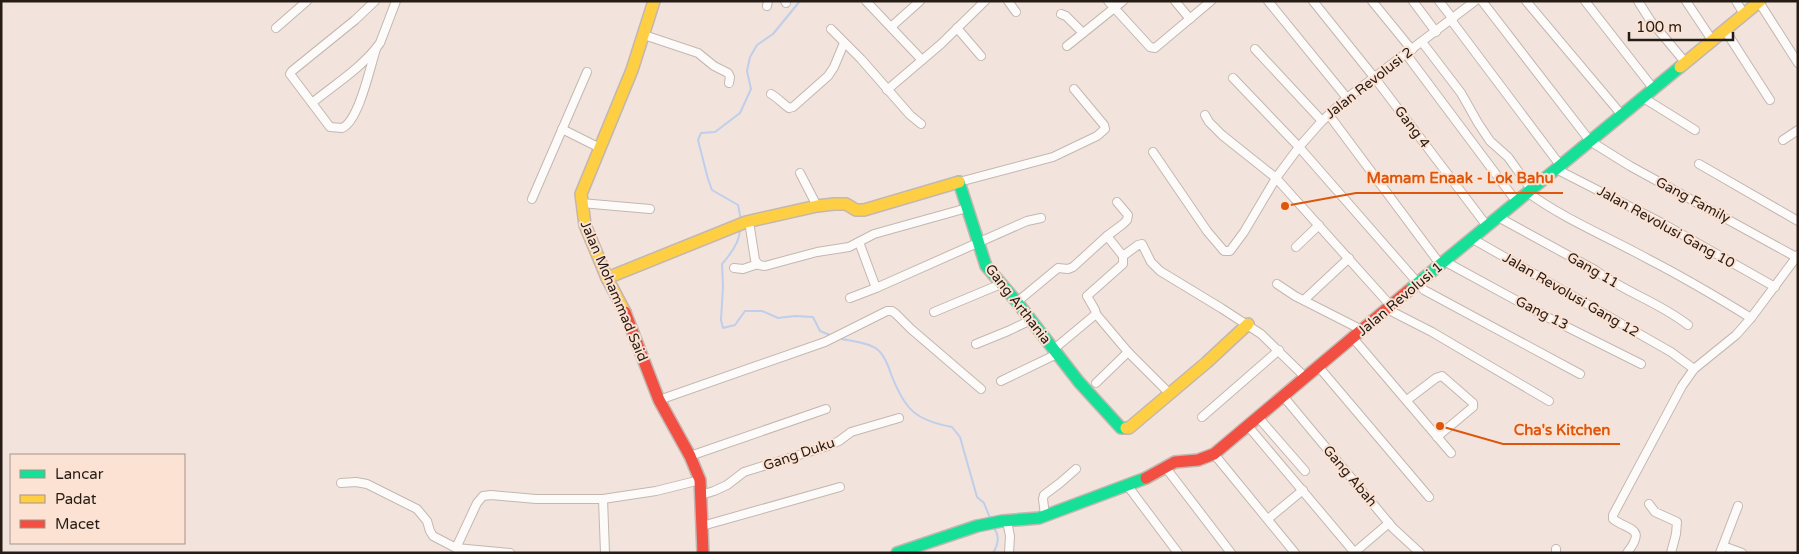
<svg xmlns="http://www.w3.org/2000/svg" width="1799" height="554" viewBox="0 0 1799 554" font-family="'Varela Round',sans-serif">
<rect width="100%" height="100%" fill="#f2e4dc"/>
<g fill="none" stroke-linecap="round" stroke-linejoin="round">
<!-- stream -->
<g stroke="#beceeb" stroke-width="2">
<polyline points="741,220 738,205 712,190 708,179 698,140 701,133 715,132 740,113 751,89 747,71 750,57 757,45 773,34 800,1"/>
<path d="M740 229C740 242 730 255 722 264L723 286 721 320 723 328 735 325 745 311H762L778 318 795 316 813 317 820 331 830 335"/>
<path d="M837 338C848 341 869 342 878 350 884 355 889 367 891 374 905 410 915 420 952 427L960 437 977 497 984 503 990 518"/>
<path d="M993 553C998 545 1000 535 993 527"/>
</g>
<defs>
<g id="street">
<path d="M375 1 355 20 292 71 290 74 330 127 342 128C359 121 370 67 376 49"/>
<polyline points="785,1 786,3"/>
<polyline points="866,1 922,60"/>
<polyline points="1008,1 1016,12"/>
<polyline points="1108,1 1150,47 1155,48 1211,1"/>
<polyline points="1175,1 1190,19"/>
<polyline points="1268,1 1347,98"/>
<polyline points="1313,1 1374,77 1487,226"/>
<polyline points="1372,1 1412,50"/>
<polyline points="1413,1 1436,32"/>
<polyline points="1439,1 1453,19"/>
<polyline points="1482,1 1590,141 1630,166 1796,257"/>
<polyline points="1526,1 1621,114"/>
<polyline points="1585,1 1653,88"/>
<polyline points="1638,1 1650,20 1685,62"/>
<polyline points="1686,1 1712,40"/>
<polyline points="1736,1 1744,14"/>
<polyline points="1759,2 1798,63"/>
<polyline points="767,6 768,1"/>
<polyline points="1061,14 1066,16 1083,33"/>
<polyline points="1451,20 1560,165"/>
<polyline points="891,27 920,1"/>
<polyline points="276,28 307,1"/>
<polyline points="957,28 981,56"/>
<polyline points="831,29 861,59 910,115 921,124"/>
<polyline points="1725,30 1770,100"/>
<polyline points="644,35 698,53 714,66 728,73 730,77 729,83"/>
<polyline points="1422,42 1461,93 1478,123 1490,141 1508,157 1531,189"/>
<polyline points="1067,46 1123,1"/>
<polyline points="1255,49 1322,121"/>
<polyline points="1406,54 1516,201"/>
<polyline points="1233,78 1299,147 1424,290 1580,374"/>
<polyline points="887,90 941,44 985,1"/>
<path d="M771 94C778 98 783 104 789 108L793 107 828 76 834 67 844 43"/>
<polyline points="1642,97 1695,130"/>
<path d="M312 103C334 85 363 67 380 43L396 1"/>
<polyline points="1205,115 1209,122 1222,135 1276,178 1391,306"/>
<polyline points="1329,115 1440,264"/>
<polyline points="562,129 600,148"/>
<polyline points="1783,140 1798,130"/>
<polyline points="1153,152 1207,231 1224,251 1230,251 1244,232 1276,178 1299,147 1322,121 1347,98 1475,1"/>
<polyline points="1699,164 1798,221"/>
<polyline points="1556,169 1660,222 1775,287"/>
<polyline points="800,173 817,206"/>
<polyline points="959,182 1053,157 1097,136 1105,129 1104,125 1074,89"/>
<path d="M1527 192C1564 219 1608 237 1648 259 1683 277 1717 297 1751 318"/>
<polyline points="532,199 587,72"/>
<polyline points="581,203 650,209"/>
<path d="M1498 217 1595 270C1624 292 1659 302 1688 325"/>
<polyline points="749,221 755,260 759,265 765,266 817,252 849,247 874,234 967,208"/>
<polyline points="1471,238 1671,352 1694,369"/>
<polyline points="859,242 876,288"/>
<polyline points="1296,247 1319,225"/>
<polyline points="1123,256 1138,245 1142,244 1151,262 1160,271 1221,308 1261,334 1305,377"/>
<polyline points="1444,261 1545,316 1641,364"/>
<polyline points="734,268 743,269 758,264"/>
<polyline points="1277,284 1295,296 1362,330"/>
<polyline points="850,298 876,288 1027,221 1041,218"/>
<polyline points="1304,300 1349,258"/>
<polyline points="1017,302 1058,268 1068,269 1073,267 1107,236 1123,224 1127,220 1128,215 1117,202"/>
<polyline points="1387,309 1432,332 1549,401"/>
<polyline points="934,312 1001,284"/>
<polyline points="1096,314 1128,352 1170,394"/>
<polyline points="1353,338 1451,453"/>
<polyline points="976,344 1008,331 1031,320"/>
<polyline points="1054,349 1096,314 1095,310 1087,296 1123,264 1123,256 1107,236"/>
<polyline points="1318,366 1429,497"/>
<polyline points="1001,381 1057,354"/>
<polyline points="1096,383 1128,352"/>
<polyline points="1283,396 1393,528 1420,553"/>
<polyline points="659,400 825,342 887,311 892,311 896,314 911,329 981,389"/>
<polyline points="1407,400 1436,378 1442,376 1473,403 1473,407 1437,437"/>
<polyline points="1202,417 1279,350"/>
<polyline points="1258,417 1305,471"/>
<polyline points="1248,426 1355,553"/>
<polyline points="1214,454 1295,553"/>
<polyline points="690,456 826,409"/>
<polyline points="1166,468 1231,553"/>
<polyline points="341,483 356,482 367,484 417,509 427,521 430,531 433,536 456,548 477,503 483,496 491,495 536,499 603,499 656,491 700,480"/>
<polyline points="1127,485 1178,553"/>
<polyline points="701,495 714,491 727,485 744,472 828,446 839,441 851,432 899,418"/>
<polyline points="603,499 605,553"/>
<polyline points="1649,504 1655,512 1677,522 1676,534 1671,553"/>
<polyline points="1045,515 1043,499 1044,495 1060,483 1076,469"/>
<polyline points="1268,519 1303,490"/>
<polyline points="1007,521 1010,536 1009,553"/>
<polyline points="702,526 840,487"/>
<polyline points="1723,546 1742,553"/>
<polyline points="456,548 510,553"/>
<polyline points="1556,549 1556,553"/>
<polyline points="1355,552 1389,523"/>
<path d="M1627 553C1647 527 1629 531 1613 519V515L1682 386 1694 369 1736 335 1751 318 1798 255"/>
<polyline points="1720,553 1738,506"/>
</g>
<g id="fast">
<polyline points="959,182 986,266 1017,302 1079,382 1121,428 1126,428"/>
<polyline points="1408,291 1680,67"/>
<polyline points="897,553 977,526 1002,521 1039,518 1146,478"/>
</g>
<g id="slow">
<polyline points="1680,67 1760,1"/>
<polyline points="607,278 746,222 817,206 834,204 846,204 856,210 864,210 959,182"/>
<polyline points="625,312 607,278 585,225 581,194 632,70 654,1"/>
<polyline points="1126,428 1129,428 1206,363 1248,324"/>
</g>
<g id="jam">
<polyline points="625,312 659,400 690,456 700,480 703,553"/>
<polyline points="1146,478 1175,462 1198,460 1214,454 1408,291"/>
</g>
</defs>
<!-- street casing -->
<use href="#street" stroke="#c3b7b0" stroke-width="10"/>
<!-- fast casing -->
<use href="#fast" stroke="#c3b7b0" stroke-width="14"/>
<!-- slow casing -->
<use href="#slow" stroke="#c3b7b0" stroke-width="14"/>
<!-- jam casing -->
<use href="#jam" stroke="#c3b7b0" stroke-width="14"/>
<!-- street -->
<use href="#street" stroke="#fdfbfa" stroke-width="8"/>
<!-- fast -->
<use href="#fast" stroke="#16e098" stroke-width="11"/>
<!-- slow -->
<use href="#slow" stroke="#ffcf43" stroke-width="11"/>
<!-- jam -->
<use href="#jam" stroke="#f24e42" stroke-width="11"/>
</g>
<g text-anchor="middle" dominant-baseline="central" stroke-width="4" stroke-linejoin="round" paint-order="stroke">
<!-- street labels -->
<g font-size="14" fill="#271c15" stroke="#fbe2d3">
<text transform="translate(1369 83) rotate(-38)">Jalan Revolusi 2</text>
<text transform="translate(1412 127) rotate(53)">Gang 4</text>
<text transform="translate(1693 200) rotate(28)">Gang Family</text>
<text transform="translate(1666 227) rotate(29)">Jalan Revolusi Gang 10</text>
<text transform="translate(1593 270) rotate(30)">Gang 11</text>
<text transform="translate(614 291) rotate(67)">Jalan Mohammad Said</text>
<text transform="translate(1571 295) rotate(30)">Jalan Revolusi Gang 12</text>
<text transform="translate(1400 299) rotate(-40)">Jalan Revolusi 1</text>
<text transform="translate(1018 304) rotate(52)">Gang Arthania</text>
<text transform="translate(1542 313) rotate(27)">Gang 13</text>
<text transform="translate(799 454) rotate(-19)">Gang Duku</text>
<text transform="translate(1350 476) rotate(50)">Gang Abah</text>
</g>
</g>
<!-- callouts -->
<path fill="none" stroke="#de560c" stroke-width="2" d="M1285 206L1356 193H1563M1440 426L1503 444H1620"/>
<g fill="#de560c" stroke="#fbe2d3" stroke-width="2">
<circle cx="1285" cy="206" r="5"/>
<circle cx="1440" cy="426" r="5"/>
</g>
<g font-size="15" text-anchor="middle" font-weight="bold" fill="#de560c" stroke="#fbe2d3" stroke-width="4" stroke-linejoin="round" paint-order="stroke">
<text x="1460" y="183">Mamam Enaak - Lok Bahu</text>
<text x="1562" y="435">Cha's Kitchen</text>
</g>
<!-- border -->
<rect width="1799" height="554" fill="none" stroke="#271c15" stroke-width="5"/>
<!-- legend -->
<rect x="10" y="454" width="175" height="90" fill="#fbe2d3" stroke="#a69387"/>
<rect x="20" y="470" width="25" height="8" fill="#16e098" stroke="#a69387"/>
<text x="55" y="479" font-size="15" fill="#271c15">Lancar</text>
<rect x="20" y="495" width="25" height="8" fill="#ffcf43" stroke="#a69387"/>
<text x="55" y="504" font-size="15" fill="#271c15">Padat</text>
<rect x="20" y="520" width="25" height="8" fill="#f24e42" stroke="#a69387"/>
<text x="55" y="529" font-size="15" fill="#271c15">Macet</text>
<!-- scale -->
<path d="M1629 32v8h104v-8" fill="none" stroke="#271c15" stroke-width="2.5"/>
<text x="1636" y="32" font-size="15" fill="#271c15" stroke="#fbe2d3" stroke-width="4" paint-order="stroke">100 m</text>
</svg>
